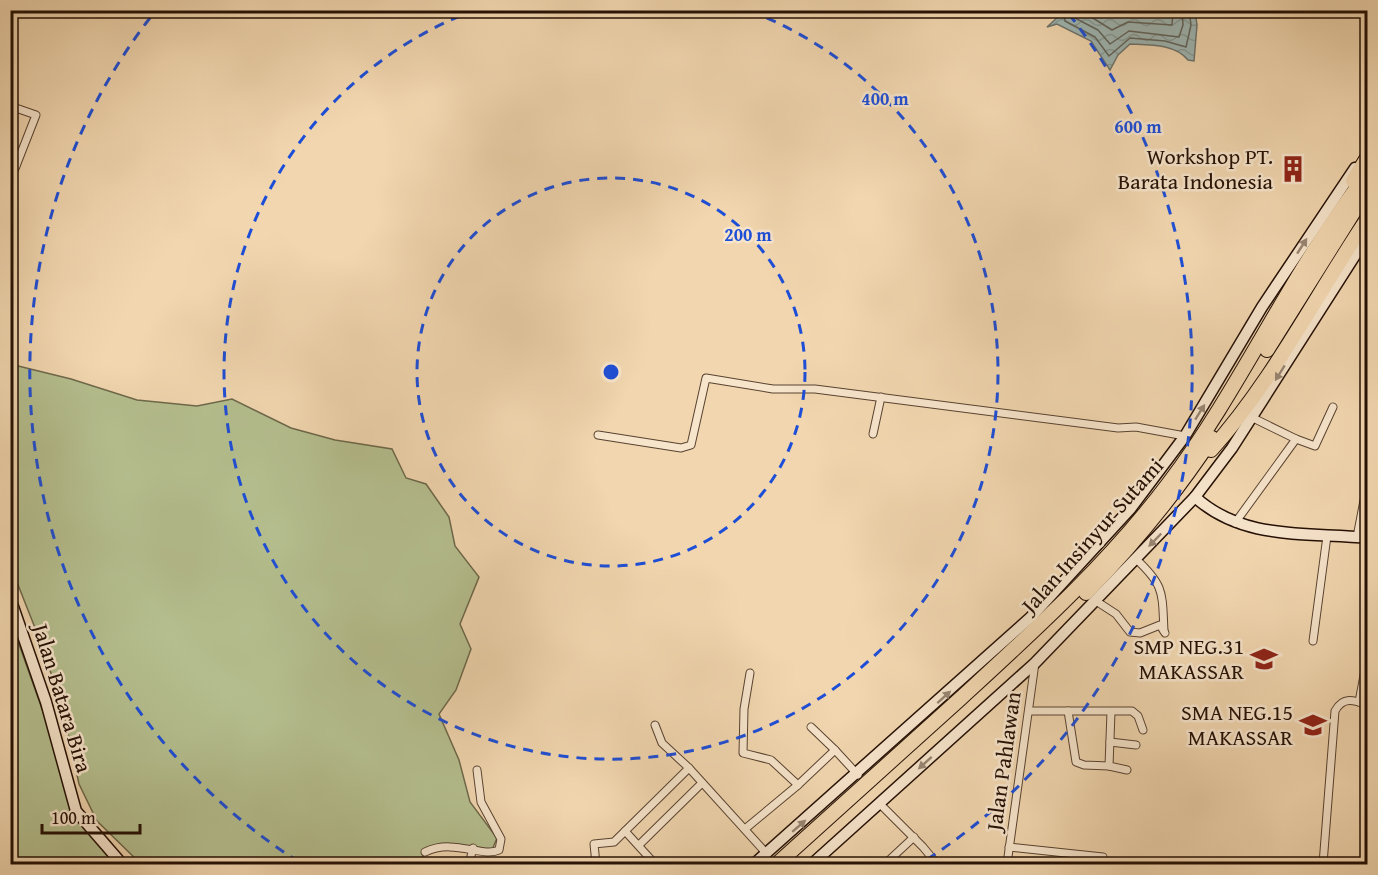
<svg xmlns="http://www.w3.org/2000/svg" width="1378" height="875" viewBox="0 0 1378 875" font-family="'Gentium Book Plus',serif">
<defs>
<pattern id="water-waves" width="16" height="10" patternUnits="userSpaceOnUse" patternTransform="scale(1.5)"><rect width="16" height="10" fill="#9eb7b4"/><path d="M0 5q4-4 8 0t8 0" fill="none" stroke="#889c99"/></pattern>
</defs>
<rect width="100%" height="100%" fill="#f1d6af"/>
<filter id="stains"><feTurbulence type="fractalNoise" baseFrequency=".00333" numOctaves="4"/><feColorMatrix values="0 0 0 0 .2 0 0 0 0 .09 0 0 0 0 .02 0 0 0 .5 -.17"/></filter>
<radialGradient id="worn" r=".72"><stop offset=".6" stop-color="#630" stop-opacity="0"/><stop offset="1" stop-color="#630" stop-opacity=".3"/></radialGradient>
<!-- grass -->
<g fill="#b5bf8f" stroke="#6d684a" stroke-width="1.5">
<polygon points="10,364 71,379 137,400 197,406 232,399 291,428 335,440 392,449 406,478 426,484 449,517 455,546 479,577 460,624 471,649 456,690 439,714 459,760 470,802 497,838 492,850 434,845 415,864 141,864 97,821 79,784 63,710 41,643 11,567"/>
<polygon points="10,619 82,821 123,864 11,864"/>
</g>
<!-- water -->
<path fill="url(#water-waves)" stroke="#6e746e" stroke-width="1.5" d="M1057 11H1195L1197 25 1194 61 1188 60C1175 44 1150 45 1130 44L1118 55 1110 70 1091 41 1057 24 1047 27 1058 17Z"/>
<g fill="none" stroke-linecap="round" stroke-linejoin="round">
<!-- shore -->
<g stroke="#62645c" stroke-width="1.5">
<polyline points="1063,10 1065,21 1095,37 1109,56 1130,38 1165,41 1186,47 1191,25 1189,10"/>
<polyline points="1071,10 1073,17 1098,30 1110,44 1129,31 1179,37 1183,25 1182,10"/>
<polyline points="1080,10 1112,30 1128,22 1172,25 1173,10"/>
</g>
<defs>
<g id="street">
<polyline points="10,106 36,115 16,166"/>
<polyline points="10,158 16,166 10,179"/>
<polyline points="1251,417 1296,439"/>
<polyline points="873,434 881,397"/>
<polyline points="598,435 681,448 691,445 706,378 773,389 815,389 1118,428 1136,427 1185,436"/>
<polyline points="1235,523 1296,439 1315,446 1333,407"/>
<polyline points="1357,537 1366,490"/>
<path d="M1136 559C1165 586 1162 593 1164 631"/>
<polyline points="1096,601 1116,614 1130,632 1140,633 1160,625 1165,633"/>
<polyline points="1313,641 1327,536"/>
<polyline points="750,673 744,709 743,753 771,760 798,785"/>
<polyline points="1359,702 1368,654"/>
<polyline points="1029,711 1132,711 1138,716 1143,730"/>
<polyline points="1068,711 1076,762 1084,765 1109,766"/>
<polyline points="1111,712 1109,766 1127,770"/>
<polyline points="811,727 835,750"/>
<polyline points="1110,742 1136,745"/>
<polyline points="689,768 767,854"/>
<polyline points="880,804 923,847 937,864"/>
<polyline points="745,829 798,785 835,750 858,775"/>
<polyline points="625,831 655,864"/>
<polyline points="639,845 702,783"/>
<polyline points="1009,847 1103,857"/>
<path d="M425 852C454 838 482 858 499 850L501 839 481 802 477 770"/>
<polyline points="469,864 473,848"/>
<polyline points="596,864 594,844 614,842 689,768 662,743 655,725"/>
<polyline points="885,864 914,837"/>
<polyline points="1007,864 1035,663"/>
<path d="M1323 864 1335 711C1343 696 1354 700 1368 705"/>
</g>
<g id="secondary">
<path d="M1195 497C1243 541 1308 532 1368 538"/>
<polyline points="10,598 46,702 76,811 122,864"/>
<polyline points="754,864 1031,617 1131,508 1185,436 1262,307 1355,168"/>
<polyline points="812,864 1035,663 1195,497 1232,448 1368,235"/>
</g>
<g id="highway">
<polyline points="1353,181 1368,156"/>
<polyline points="1267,350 1368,189"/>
<path d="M1211 450C1273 381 1316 295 1368 218"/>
<path d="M1086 593C1133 545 1175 494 1212 438"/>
<path d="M777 864C838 809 900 753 961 698 1035 630 1109 563 1169 483 1243 385 1292 270 1368 173"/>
</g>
</defs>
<!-- street casing -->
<use href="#street" stroke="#584230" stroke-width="9"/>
<!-- secondary casing -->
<use href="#secondary" stroke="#251005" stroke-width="13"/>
<!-- highway casing -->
<use href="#highway" stroke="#251005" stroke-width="16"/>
<!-- street -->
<use href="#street" stroke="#f6e4cb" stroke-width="7"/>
<!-- secondary -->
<use href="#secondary" stroke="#f6e4cb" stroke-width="10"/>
<!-- highway -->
<use href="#highway" stroke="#f1d6af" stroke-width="14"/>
</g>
<!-- one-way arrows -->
<defs><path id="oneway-solid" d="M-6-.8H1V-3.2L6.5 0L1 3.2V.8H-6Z" transform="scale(1.5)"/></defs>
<g fill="#988572">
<use href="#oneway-solid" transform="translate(1302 246) rotate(-57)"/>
<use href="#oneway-solid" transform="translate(1280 373) rotate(122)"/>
<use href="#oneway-solid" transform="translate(1200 412) rotate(-58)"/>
<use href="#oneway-solid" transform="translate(1155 540) rotate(134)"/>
<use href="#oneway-solid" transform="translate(944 697) rotate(-42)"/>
<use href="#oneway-solid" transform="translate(925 763) rotate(138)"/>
<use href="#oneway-solid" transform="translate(799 826) rotate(-41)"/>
</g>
<!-- distance rings -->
<g fill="none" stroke="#1d4ed8" stroke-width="3" stroke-dasharray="10 8">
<circle cx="611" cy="372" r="194"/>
<path d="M750 11A387 387 0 1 1 472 11"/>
<path d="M299 862A581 581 0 0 1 153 14M1069 14A581 581 0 0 1 923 862"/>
</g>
<!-- icons -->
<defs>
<symbol id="building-bare" viewBox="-9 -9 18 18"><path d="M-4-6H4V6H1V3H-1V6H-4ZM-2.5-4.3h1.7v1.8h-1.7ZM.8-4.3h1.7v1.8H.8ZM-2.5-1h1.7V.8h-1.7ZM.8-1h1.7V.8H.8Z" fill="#8f2418" stroke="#f6e4cb" stroke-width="2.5" paint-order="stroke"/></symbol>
<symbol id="school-bare" viewBox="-9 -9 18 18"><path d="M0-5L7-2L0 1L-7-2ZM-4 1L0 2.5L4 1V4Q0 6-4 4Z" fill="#8f2418" stroke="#f6e4cb" stroke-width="2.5" paint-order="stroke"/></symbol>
</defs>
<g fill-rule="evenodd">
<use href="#building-bare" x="1274" y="150" width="38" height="38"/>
<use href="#school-bare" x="1245" y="640" width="38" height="38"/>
<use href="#school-bare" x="1294" y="706" width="38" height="38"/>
</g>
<g text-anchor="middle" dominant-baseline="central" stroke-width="5" stroke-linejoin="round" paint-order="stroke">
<!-- poi labels -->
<g font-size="22" fill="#251005" stroke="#f6e4cb" text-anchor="end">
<text x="1273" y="156">Workshop PT.<tspan x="1273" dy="25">Barata Indonesia</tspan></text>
<text x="1244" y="646">SMP NEG.31<tspan x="1244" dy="25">MAKASSAR</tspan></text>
<text x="1293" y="712">SMA NEG.15<tspan x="1293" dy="25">MAKASSAR</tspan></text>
</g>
<!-- street labels -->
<g font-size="22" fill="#251005" stroke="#f6e4cb">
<text transform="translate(1092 535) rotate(-48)">Jalan Insinyur Sutami</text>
<text transform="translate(63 698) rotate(73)">Jalan Batara Bira</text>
<text transform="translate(1003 761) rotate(-82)">Jalan Pahlawan</text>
</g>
</g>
<circle cx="611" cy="372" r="9" fill="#1d4ed8" stroke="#f6e4cb" stroke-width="3"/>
<g font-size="18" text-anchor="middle" font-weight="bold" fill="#1d4ed8" stroke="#f6e4cb" stroke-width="5" stroke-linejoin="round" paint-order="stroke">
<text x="885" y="105">400 m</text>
<text x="1138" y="133">600 m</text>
<text x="748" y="241">200 m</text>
</g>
<!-- margin -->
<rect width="1378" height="875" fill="none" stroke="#f1d6af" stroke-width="36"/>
<rect x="12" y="12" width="1354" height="851" fill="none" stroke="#251005" stroke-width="3"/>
<rect x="18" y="18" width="1342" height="839" fill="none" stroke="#251005" stroke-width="1.5"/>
<!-- scale -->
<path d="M42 824v9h98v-9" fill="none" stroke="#251005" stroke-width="3"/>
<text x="51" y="824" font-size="18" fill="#251005" stroke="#f6e4cb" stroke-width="4.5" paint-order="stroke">100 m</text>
<rect width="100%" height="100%" filter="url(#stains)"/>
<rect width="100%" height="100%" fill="url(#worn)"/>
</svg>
